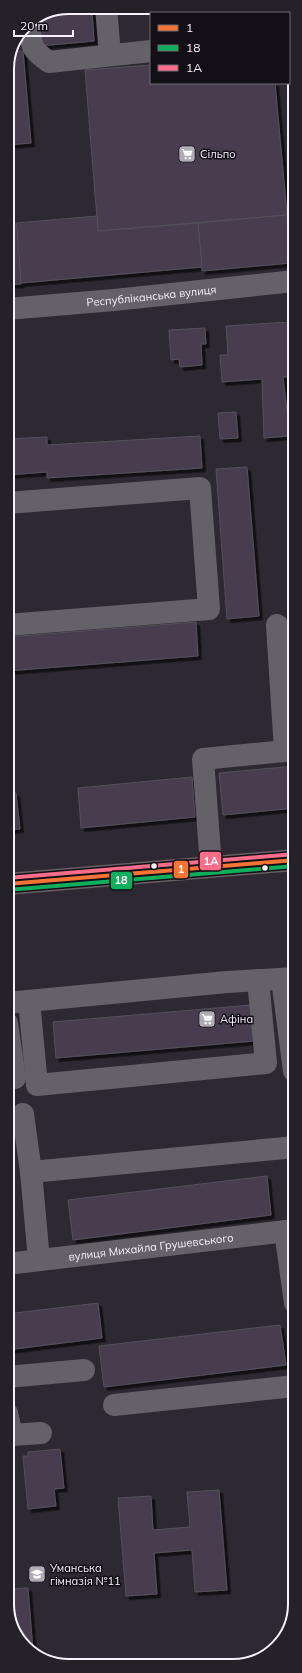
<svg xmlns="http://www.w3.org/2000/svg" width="302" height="1673" viewBox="0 0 302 1673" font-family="Mulish,sans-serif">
<defs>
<filter id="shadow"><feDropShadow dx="3.5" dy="3.5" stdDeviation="0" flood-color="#0009"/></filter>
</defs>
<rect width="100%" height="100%" fill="#2d2831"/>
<!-- building -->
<g fill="#473c4f" stroke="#555159" filter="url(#shadow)">
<polygon points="69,7 75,7 76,12 92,11 94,41 39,46 37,20"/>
<polygon points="208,9 249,9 255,13 208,13"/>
<polygon points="23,51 31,143 7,145 7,65 13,52"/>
<polygon points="151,65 151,83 275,83 287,215 98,231 85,70"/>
<polygon points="287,215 291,263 202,271 198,223"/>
<polygon points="97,216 98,231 198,223 202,267 21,283 16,223"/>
<polygon points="17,226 21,284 7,285 7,227"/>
<polygon points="289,322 293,377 283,377 290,436 264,438 262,379 222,382 220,355 228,355 226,326"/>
<polygon points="205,328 206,344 201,344 202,365 180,367 179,359 171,360 169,330"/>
<polygon points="236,412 238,438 220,439 218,413"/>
<polygon points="200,436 202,468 47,478 47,472 7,475 7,439 47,437 47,445"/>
<polygon points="247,467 259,616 227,619 216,469"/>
<polygon points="295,620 295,707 288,621"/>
<polygon points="196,622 198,656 7,671 7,637"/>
<polygon points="295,766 295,808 223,815 219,773"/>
<polygon points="192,777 195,817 81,828 78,788"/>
<polygon points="16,793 20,829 7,830 7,794"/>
<polygon points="251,1005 254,1041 56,1058 53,1022"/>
<polygon points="267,1176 271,1215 73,1240 68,1200"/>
<polygon points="98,1303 102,1338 7,1350 7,1314"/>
<polygon points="280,1325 286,1365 104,1387 99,1346"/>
<polygon points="60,1449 64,1488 54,1489 56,1506 28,1509 23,1456 28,1456 28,1452"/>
<polygon points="219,1490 227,1590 195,1592 192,1550 154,1553 157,1594 126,1596 118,1498 151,1496 153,1530 190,1527 187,1492"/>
<polygon points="28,1588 33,1651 22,1645 8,1612 7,1589"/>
</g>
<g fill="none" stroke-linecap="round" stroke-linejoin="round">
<!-- minor -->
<g stroke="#656169" stroke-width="22">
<polyline points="106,7 110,55"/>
<path d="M29 23C32 46 29 48 49 62L151 51"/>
<path id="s1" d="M7 309 114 300 295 281"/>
<polyline points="7,503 200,488 209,609 7,625"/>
<polyline points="277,625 285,751"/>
<polyline points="211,866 203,759 295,750"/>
<polyline points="282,979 294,1071"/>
<polyline points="29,1001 37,1085 266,1063 258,980"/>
<polyline points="7,1003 227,982 295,978"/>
<polyline points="7,1023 15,1078"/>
<polyline points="23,1114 31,1172"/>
<polyline points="285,1231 295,1303"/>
<polyline points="39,1260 31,1172 295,1147"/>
<path id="s2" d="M7 1264 295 1230"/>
<polyline points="7,1377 84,1370"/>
<polyline points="114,1405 295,1386"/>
<polyline points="7,1413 12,1435 41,1433"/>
</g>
<!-- major -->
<polyline stroke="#685f65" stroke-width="22" points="7,884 295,860"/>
<defs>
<polyline id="bus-1" points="7,884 295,860"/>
<polyline id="bus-2" points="7,890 295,866"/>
<polyline id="bus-3" points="7,878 295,854"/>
</defs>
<!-- bus-1 casing -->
<use href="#bus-1" stroke="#130f17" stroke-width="7"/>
<!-- bus-2 casing -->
<use href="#bus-2" stroke="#130f17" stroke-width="7"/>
<!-- bus-3 casing -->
<use href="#bus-3" stroke="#130f17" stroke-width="7"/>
<!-- bus-1 -->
<use href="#bus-1" stroke="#f57335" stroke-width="4"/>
<!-- bus-2 -->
<use href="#bus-2" stroke="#0daf5c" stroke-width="4"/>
<!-- bus-3 -->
<use href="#bus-3" stroke="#fb6d88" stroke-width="4"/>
</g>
<!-- icons -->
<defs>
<symbol id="supermarket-square" viewBox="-11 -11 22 22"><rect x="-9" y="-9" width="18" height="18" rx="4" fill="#b1abb6" stroke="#130f17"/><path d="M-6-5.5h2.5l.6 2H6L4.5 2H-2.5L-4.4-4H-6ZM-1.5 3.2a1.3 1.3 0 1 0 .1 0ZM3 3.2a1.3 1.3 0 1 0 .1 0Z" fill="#fff"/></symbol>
<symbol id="school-square" viewBox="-11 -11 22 22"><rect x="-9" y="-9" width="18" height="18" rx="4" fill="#b1abb6" stroke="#130f17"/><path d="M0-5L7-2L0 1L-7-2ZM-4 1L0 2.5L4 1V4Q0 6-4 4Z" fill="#fff"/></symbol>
</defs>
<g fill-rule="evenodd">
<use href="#supermarket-square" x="177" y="144" width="20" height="20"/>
<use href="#supermarket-square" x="197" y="1009" width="20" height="20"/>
<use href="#school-square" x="27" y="1564" width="20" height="20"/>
</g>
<!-- markers -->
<g fill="#f8f2fe" stroke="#130f17" stroke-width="1.5">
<circle cx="154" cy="866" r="3.5"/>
<circle cx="265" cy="868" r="3.5"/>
</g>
<g text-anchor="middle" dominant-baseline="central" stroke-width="3" stroke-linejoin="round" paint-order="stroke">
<!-- poi labels -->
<g font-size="11" fill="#f8f2fe" stroke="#130f17" text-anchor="start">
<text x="200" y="154">Сільпо</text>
<text x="220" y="1019">Афіна</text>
<text x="50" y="1568">Уманська<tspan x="50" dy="13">гімназія №11</tspan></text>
</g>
<!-- street labels -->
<g font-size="11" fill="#f8f2fe" stroke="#130f17">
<text stroke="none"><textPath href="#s1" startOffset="145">Республіканська вулиця</textPath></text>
<text stroke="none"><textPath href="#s2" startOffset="145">вулиця Михайла Грушевського</textPath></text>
</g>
</g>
<!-- crop -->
<path d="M0 0H302V1673H0ZM69 14H233A55 55 0 0 1 288 69V1604A55 55 0 0 1 233 1659H69A55 55 0 0 1 14 1604V69A55 55 0 0 1 69 14Z" fill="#252129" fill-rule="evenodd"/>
<path fill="none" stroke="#f8f2fe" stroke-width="2" d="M69 14H233A55 55 0 0 1 288 69V1604A55 55 0 0 1 233 1659H69A55 55 0 0 1 14 1604V69A55 55 0 0 1 69 14Z"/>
<g stroke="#130f17" stroke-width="1.5">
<rect x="199" y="851" width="23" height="20" rx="4" fill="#fb6d88"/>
<rect x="173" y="860" width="16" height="19" rx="4" fill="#f57335"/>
<rect x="110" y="871" width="23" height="19" rx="4" fill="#0daf5c"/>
</g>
<g font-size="11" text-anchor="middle" font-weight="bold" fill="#fff">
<text x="211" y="865">1А</text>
<text x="181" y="873">1</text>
<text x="121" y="884">18</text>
</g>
<!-- legend -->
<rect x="150" y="12" width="140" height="72" fill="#130f17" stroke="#6f6a73"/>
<rect x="158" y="25" width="20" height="6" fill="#f57335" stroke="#6f6a73"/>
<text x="186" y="32" font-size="12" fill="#f8f2fe">1</text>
<rect x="158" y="45" width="20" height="6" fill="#0daf5c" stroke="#6f6a73"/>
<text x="186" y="52" font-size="12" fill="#f8f2fe">18</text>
<rect x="158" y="65" width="20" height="6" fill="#fb6d88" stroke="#6f6a73"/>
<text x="186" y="72" font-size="12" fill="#f8f2fe">1А</text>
<!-- scale -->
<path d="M14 30v6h59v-6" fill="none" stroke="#f8f2fe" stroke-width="2"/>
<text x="20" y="30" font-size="12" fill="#f8f2fe" stroke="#130f17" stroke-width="3" paint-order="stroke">20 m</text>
</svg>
